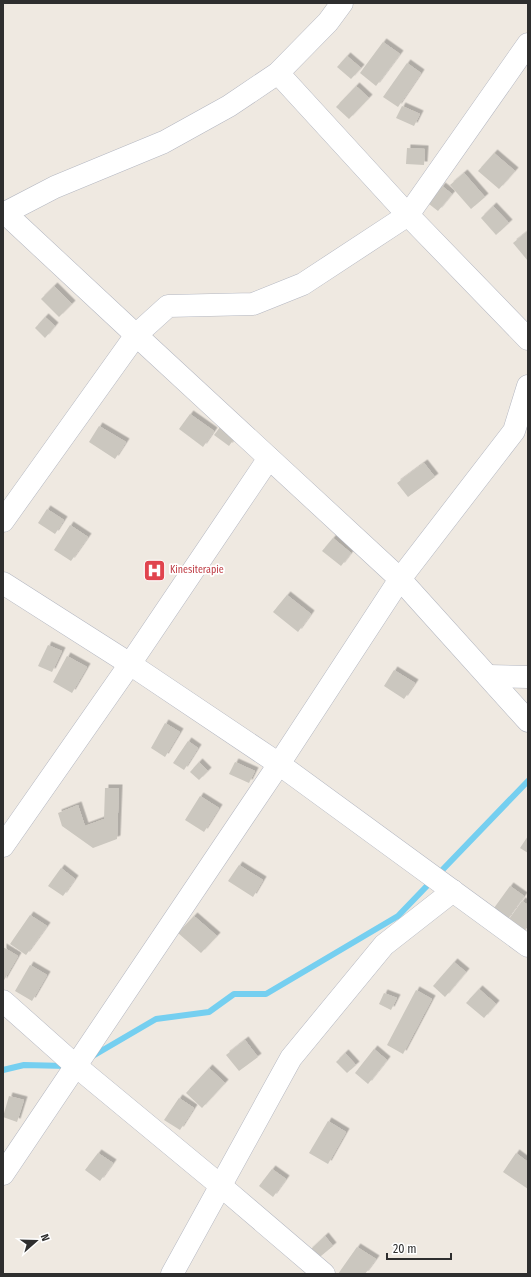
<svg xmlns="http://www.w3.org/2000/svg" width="531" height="1277" viewBox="0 0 531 1277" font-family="'Fira Sans Condensed',sans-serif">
<defs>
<filter id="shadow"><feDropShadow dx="3.5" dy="-3.5" stdDeviation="0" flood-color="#0004"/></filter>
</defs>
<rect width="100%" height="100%" fill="#efe9e1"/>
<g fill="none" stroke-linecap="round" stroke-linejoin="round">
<!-- stream -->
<g stroke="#75cff0" stroke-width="6">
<polyline points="91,1057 156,1019 209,1012 234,994 266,994 398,916 528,781"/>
<polyline points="3,1070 24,1065 67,1066"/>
</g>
</g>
<!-- building -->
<g fill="#cbc7bf" filter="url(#shadow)">
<polygon points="383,42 400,54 376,86 360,73"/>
<polygon points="347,56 361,68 351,79 337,67"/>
<polygon points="407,63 421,73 398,107 383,97"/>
<polygon points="356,86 369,98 349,119 336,107"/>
<polygon points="402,106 420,114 414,126 396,118"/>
<polygon points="407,148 425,149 424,165 406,164"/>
<polygon points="494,153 515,171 499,189 478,171"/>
<polygon points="464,173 485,197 471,209 450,185"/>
<polygon points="442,186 452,194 438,211 429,204"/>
<polygon points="493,206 509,223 496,235 481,218"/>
<polygon points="528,231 528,261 513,243"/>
<polygon points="54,286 72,304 59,317 41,299"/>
<polygon points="45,317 55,326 45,338 35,328"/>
<polygon points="190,414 214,431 203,447 179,429"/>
<polygon points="99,426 126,442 115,459 89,442"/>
<polygon points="221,426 236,436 229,446 214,435"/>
<polygon points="424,463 435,477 408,497 397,483"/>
<polygon points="47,509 64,520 55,534 38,523"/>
<polygon points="70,525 88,537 71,561 54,550"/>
<polygon points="333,538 351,553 341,566 322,551"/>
<polygon points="287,595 311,614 298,632 273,612"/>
<polygon points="48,645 62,651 52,672 38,666"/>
<polygon points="67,656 87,667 72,693 53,682"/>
<polygon points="394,670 415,683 404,699 384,686"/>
<polygon points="165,723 180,732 165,757 151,748"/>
<polygon points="188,741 198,748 184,770 173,763"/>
<polygon points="199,762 208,771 199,780 190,772"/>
<polygon points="235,762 255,771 249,783 229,774"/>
<polygon points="105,788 119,788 117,839 93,848 62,826 58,813 78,805 85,826 104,819"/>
<polygon points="200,796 219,808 204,832 185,820"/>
<polygon points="528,836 528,853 520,848"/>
<polygon points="239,865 263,880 253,897 228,881"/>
<polygon points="61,868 75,879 63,896 48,886"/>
<polygon points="510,886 524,896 503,925 489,915"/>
<polygon points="522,901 528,905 528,924 519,937 504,926"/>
<polygon points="30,915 47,926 26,955 10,944"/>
<polygon points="194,916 217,936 201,953 178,933"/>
<polygon points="3,947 18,956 3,982"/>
<polygon points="454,962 466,972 445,997 433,986"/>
<polygon points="30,965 47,975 32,1001 15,991"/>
<polygon points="479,989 496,1004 484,1018 466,1003"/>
<polygon points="416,990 432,999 403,1054 387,1045"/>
<polygon points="384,993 397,998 391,1010 379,1004"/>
<polygon points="245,1040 258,1057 239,1071 226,1055"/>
<polygon points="374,1049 387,1060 368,1084 355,1073"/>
<polygon points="345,1053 356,1065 347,1073 336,1062"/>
<polygon points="209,1068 225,1083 202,1108 186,1093"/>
<polygon points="9,1096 24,1100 17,1122 3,1117"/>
<polygon points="179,1098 194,1108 180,1130 164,1120"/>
<polygon points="328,1121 346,1132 328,1164 309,1153"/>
<polygon points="98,1153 113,1163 100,1181 85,1170"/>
<polygon points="516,1153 528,1162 528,1189 503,1172"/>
<polygon points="272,1169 286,1179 273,1197 259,1186"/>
<polygon points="325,1236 333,1246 316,1260 309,1251"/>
<polygon points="357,1247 376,1259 365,1274 338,1274"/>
</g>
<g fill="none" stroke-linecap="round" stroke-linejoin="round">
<defs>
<g id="minor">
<polyline points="278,73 408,215 528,339"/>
<polyline points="5,213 136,335 400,579 528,721"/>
<polyline points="3,214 55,187 164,142 229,106 278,73 328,22 342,3"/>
<polyline points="3,521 136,335 168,306 253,304 303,284 408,215 528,44"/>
<polyline points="3,583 130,664 279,764 528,946"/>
<polyline points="488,676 528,677"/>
<polyline points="3,846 130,664 269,458"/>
<polyline points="3,1001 76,1066 221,1186 324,1274"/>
<polyline points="3,1174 279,764 400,579 514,431 528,386"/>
<polyline points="172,1274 291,1058 384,945 453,891"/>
</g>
</defs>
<!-- minor casing -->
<use href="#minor" stroke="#b4b7c1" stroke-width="23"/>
<!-- minor -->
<use href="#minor" stroke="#fff" stroke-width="22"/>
</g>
<!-- icons -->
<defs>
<symbol id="hospital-square" viewBox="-11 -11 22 22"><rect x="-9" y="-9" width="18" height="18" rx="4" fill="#e0444e" stroke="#fff"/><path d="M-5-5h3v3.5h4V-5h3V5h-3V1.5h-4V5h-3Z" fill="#fff"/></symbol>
</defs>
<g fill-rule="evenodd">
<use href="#hospital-square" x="142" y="558" width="25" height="25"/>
</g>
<g text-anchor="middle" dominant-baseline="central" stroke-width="3.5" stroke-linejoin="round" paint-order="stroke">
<!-- health labels -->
<g font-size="10" fill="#be3a42" stroke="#fff" text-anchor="start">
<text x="170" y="570">Kinesiterapie</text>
</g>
</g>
<!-- border -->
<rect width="531" height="1277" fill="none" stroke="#2e2e2e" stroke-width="8"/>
<!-- north arrow -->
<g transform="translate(36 1241) rotate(70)" stroke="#ffffff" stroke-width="3" paint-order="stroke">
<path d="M0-3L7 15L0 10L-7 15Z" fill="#2e2e2e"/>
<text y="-6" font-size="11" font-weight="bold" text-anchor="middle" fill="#2e2e2e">N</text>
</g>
<!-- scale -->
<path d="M387 1253v6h64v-6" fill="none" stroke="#2e2e2e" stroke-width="2"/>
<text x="393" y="1253" font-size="12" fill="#2e2e2e" stroke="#ffffff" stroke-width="3" paint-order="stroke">20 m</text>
</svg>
